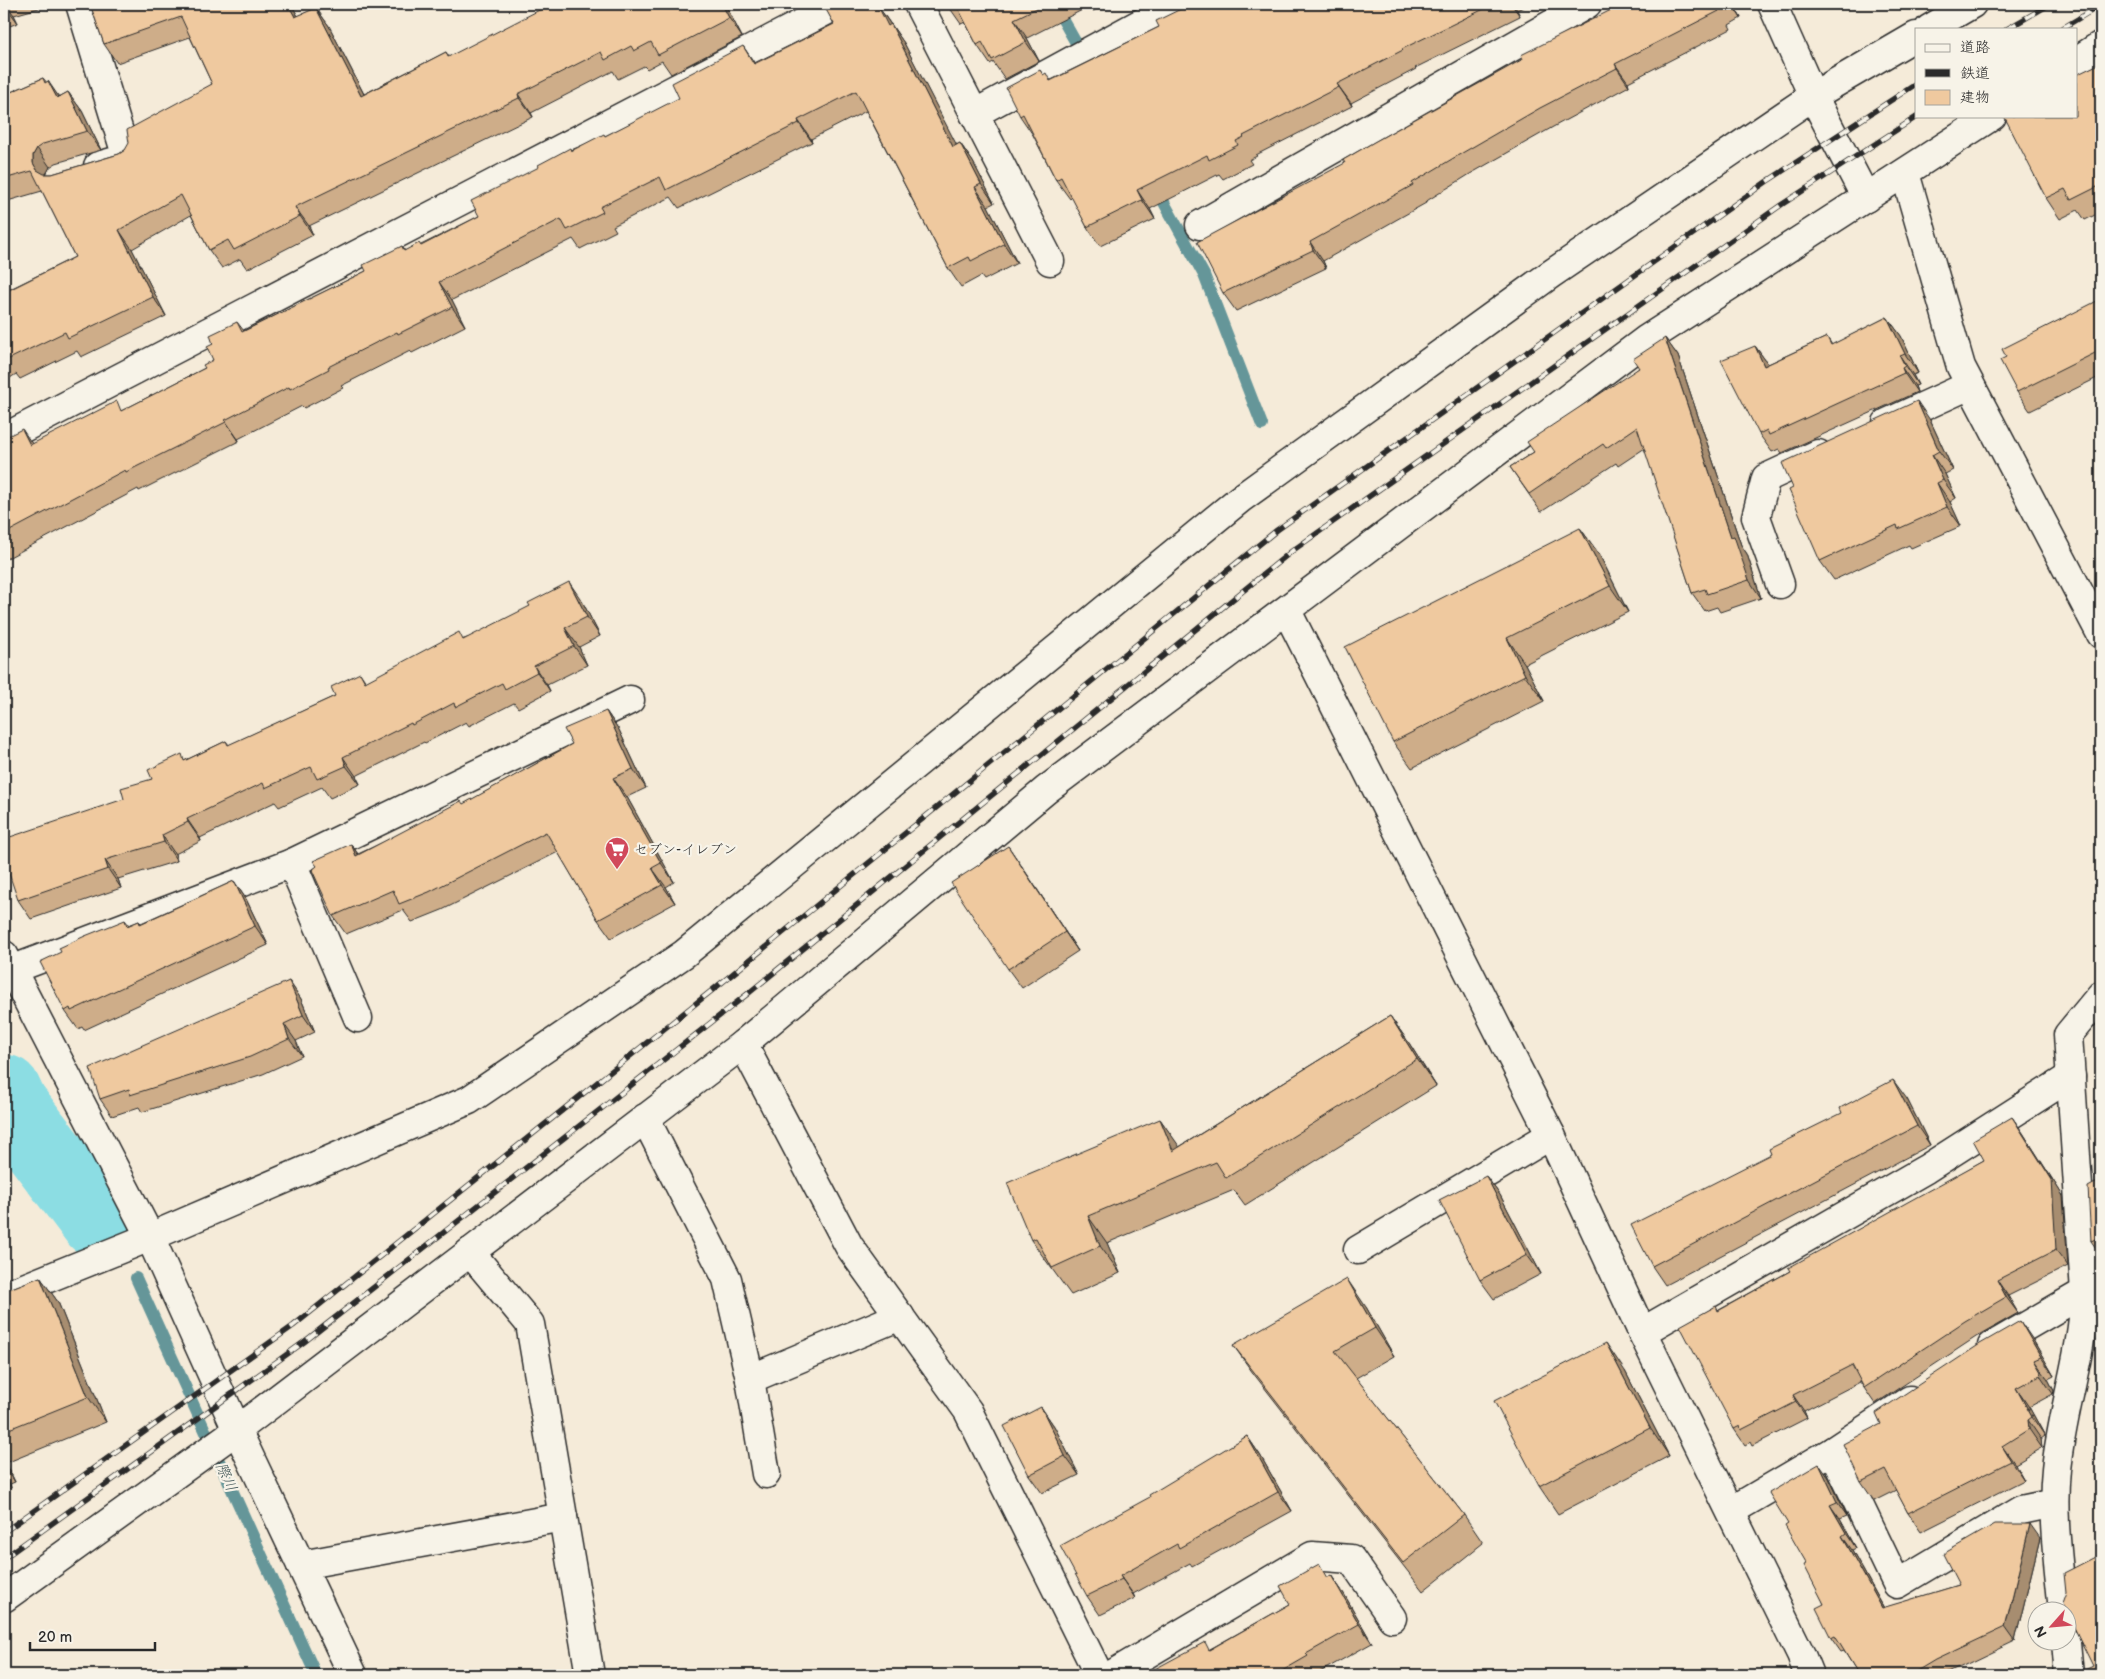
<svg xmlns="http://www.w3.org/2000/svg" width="2105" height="1679" viewBox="0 0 2105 1679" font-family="'Balsamiq Sans','Klee One',sans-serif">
<rect width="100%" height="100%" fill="#f5ebd9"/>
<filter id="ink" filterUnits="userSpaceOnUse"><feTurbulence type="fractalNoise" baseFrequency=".02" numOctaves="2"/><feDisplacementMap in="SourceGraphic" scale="10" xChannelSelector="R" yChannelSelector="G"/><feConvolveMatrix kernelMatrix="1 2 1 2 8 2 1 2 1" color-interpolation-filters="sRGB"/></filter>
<g filter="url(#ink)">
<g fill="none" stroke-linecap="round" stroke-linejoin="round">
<!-- stream -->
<g stroke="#659699" stroke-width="12">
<polyline points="1054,4 1084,57"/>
<polyline points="1156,188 1204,275 1262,425"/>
<polyline points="136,1278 316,1675"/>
</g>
<!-- river -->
<polyline stroke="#8cdde3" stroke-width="75" points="4,1092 11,1107 97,1220"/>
<defs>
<g id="street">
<polyline points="80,4 127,158 98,166"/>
<polyline points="918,4 1050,261"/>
<polyline points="1772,4 1813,96 1866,198"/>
<polyline points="2076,61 2101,45"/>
<polyline points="974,114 1176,4"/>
<polyline points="1905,173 1961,367 2101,634"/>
<polyline points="1200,225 1587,4"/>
<polyline points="1887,423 1970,385"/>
<polyline points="4,438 839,4"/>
<polyline points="1780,584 1756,517 1766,478 1818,454"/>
<polyline points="1287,611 1551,1135 1642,1332 1801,1655 1809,1675"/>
<polyline points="292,863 358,1018"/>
<polyline points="4,955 150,1237 237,1430 353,1675"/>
<polyline points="11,970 292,863 630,700"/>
<polyline points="743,1044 849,1246 968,1411 1099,1675"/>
<polyline points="645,1118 727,1279 750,1379 766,1474"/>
<polyline points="1358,1250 1551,1135"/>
<polyline points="470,1252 530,1324 590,1675"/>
<polyline points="1642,1332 1926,1169 2071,1076"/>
<polyline points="1992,1346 2085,1292 2098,1287"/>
<polyline points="750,1379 900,1316"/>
<polyline points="1833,1451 1897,1584 2021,1510 2054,1503"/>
<polyline points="1731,1511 1833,1451 1910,1400"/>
<polyline points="301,1565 563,1517"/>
<polyline points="4,1598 237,1430 743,1044 1046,790 1647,339 1992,116"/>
<path d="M2063 1612C2059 1565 2051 1516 2056 1470 2062 1410 2083 1353 2085 1292L2068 1035 2101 995"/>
<polyline points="2066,1642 2069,1675"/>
<polyline points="1111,1675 1312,1556 1351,1559 1392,1618"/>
</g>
<g id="secondary">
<polyline points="1929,29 1972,4"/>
<polyline points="4,1296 150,1237 469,1100 684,954 1240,499 1551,274 1813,96 1916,36"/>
</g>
</defs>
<!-- street casing -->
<use href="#street" stroke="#2b2b2b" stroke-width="31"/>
<!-- secondary casing -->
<use href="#secondary" stroke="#2b2b2b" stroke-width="31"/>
<!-- street -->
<use href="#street" stroke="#f7f3e8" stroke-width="28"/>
<!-- secondary -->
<use href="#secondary" stroke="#f7f3e8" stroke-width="28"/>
<defs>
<g id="rail">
<polyline points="2007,29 2050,4"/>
<polyline points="2061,29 2101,5"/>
<polyline points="4,1532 293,1326 730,976 1277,530 1766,182 1916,84"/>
<polyline points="4,1558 304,1342 750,992 1292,551 1781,205 1918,116"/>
</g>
</defs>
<!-- rail casing -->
<use href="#rail" stroke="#2b2b2b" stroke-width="5.5"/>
<!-- rail -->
<use href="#rail" stroke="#f7f3e8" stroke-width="4" stroke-dasharray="11" stroke-linecap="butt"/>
</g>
<!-- wall -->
<g fill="#cead89" stroke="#2b2b2b">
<polygon points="4,4 53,4 14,15 18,23 4,28"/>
<polygon points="90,4 294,9 298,16 316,8 329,26 364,94 446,52 449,57 725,4 742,37 671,74 662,61 647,69 644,66 618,79 613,71 531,113 533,117 309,226 313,235 247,269 240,259 222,268 209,250 191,215 132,249 166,316 81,357 77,351 20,379 16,374 10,378 6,373 4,374 4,288 6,291 75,257 42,191 4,202 4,95 43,78 59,97 68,92 82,111 101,150 56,163 50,167 46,174 52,174 119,154 125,150 212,84 190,37 117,63 104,44"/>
<polygon points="824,4 878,4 880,9 904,43 956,145 960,143 973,162 994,203 988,206 1017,263 984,280 981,276 961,287 948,268 866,111 811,139 812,142 679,208 671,197 613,226 616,231 580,249 573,239 452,300 465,326 412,353 410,351 341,386 343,388 304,408 302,406 238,439 239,441 139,491 138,489 4,560 4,438 33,444 123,410 205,368 213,360 213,344 237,322 244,331 366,271 402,246 405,251 421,245 479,216 571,150 605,136 834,24"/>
<polygon points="947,4 1108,4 1093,11 1090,6 1027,38 1039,61 1005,79 993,62 990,64 977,45 965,22 961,24"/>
<polygon points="1191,4 1529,4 1517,10 1520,16 1415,68 1416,69 1351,103 1352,106 1256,155 1257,156 1249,160 1252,164 1223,179 1219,174 1150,209 1155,219 1100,246 1087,227 1072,197 1070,199 1056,180 1033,135 1020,116 1040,70 1043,75 1051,80 1159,27"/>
<polygon points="1623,4 1733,4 1741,18 1729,25 1731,29 1628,82 1629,86 1553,127 1470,174 1425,202 1426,203 1323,261 1326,268 1236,311 1223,293 1345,163"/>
<polygon points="2101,63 2101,212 2085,220 2078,210 2060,219 2046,198"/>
<polygon points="2101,299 2101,376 2030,411 2017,392 2006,357"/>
<polygon points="1887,317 1901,336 1918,373 1913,375 1918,385 1915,386 1917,392 1782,453 1779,449 1772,452 1759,434 1755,346 1768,364 1827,337 1832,345"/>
<polygon points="1665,338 1678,356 1741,545 1747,554 1761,598 1720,612 1717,607 1705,611 1692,593 1645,448 1618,466 1616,463 1541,512 1510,467 1534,452 1639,368"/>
<polygon points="1930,420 1953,470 1945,474 1956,498 1950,502 1961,526 1911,548 1909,545 1834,580 1820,561"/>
<polygon points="1580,528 1599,554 1628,612 1525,664 1544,701 1412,768 1393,742"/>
<polygon points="582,601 600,636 579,647 587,665 547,685 550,691 518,708 514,703 469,726 466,722 425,743 424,742 356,776 360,784 330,798 322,787 279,807 275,802 200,838 201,841 175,854 177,861 118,879 121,888 31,919 18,900 124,799 152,779 186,760 226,741 229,745 335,696 360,673 366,682 464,639"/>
<polygon points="606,711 619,730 646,788 627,797 674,882 666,887 675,903 611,938 598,920 558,852 442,910 412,922 403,910 346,934 333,916 351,844 358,854 464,804 572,744"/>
<polygon points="1021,865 1078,951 1022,988 1008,969"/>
<polygon points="234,881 246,899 268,945 84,1030 82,1027 78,1029 65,1011 125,920 129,925 139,921 141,923"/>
<polygon points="289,981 301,999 315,1032 296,1041 302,1056 263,1074 142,1112 139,1107 112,1116 100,1099"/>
<polygon points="1390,1016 1409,1043 1436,1086 1245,1205 1234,1190 1107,1243 1120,1273 1071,1295 1031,1240 1160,1119 1179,1147"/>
<polygon points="1907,1099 1930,1145 1665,1285 1652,1266"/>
<polygon points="2012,1117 2023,1133 2063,1196 2068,1266 2008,1296 2018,1313 1976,1337 1875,1404 1864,1388 1860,1382 1804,1411 1807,1418 1752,1446 1750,1442 1745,1445 1734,1429 1719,1310 1790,1271 1984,1160"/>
<polygon points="1486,1176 1500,1195 1541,1274 1494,1299 1480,1280"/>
<polygon points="2101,1180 2101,1249 2098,1251 2091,1241"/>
<polygon points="40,1277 58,1302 106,1422 6,1463 15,1482 10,1484 11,1488 4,1492 4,1291"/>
<polygon points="1366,1307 1394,1356 1356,1378 1464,1515 1483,1543 1423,1591 1253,1373 1233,1345"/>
<polygon points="2033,1340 2054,1376 2048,1379 2054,1391 2053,1394 2029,1407 2045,1436 2041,1439 2042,1448 2015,1464 2024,1480 1921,1532 1908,1513 1896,1490 1874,1501 1861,1482 1881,1424"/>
<polygon points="1625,1371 1669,1456 1558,1514 1539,1486"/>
<polygon points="1041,1407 1054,1426 1079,1475 1042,1493 1029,1475"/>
<polygon points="1247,1436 1260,1455 1292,1511 1192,1566 1190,1563 1133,1594 1135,1598 1100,1615 1087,1596 1150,1497"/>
<polygon points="1829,1478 1847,1516 1840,1519 1856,1548 1852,1550 1884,1608 1959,1585 2040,1538 2015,1641 1944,1675 1859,1675 1844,1651 1841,1652 1831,1638 1824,1604 1807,1564 1788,1524"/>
<polygon points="1331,1575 1344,1594 1372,1643 1320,1672 1321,1675 1155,1675 1210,1649 1290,1604"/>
</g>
<!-- shaded-wall -->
<g fill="#a78d6f" stroke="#2b2b2b">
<polygon points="4,4 6,4 14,15 18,23"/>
<polygon points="288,4 291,4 294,9 308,36 295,17"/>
<polygon points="722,4 725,4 742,37 729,18"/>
<polygon points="872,4 878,4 880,9 891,25 901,44 874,8"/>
<polygon points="1511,4 1513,4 1517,10 1520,16"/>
<polygon points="1731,4 1733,4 1741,18"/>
<polygon points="316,8 329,26 374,114 361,96"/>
<polygon points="1014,19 1027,38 1039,61 1026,42"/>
<polygon points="891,24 904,43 967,165 953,147"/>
<polygon points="743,46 756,65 754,64"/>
<polygon points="1615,64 1628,82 1629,86 1617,68"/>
<polygon points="48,81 61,100 57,98"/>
<polygon points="1337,84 1351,103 1352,106 1339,87"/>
<polygon points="68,92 82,111 101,150 87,131"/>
<polygon points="518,94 531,113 533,117 519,98"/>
<polygon points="798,120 811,139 812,142 799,123"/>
<polygon points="960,143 973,162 994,203 981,184"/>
<polygon points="37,148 50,167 46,174 46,182 37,170 33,163 33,155"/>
<polygon points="975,187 988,206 1017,263 1004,244"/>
<polygon points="1137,190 1150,209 1155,219 1142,200"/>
<polygon points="295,207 309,226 313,235 300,216"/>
<polygon points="119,230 132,249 166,316 153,297"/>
<polygon points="1310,242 1323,261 1326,268 1313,250"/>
<polygon points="439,282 452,300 465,326 452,307"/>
<polygon points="1887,317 1901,336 1918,373 1905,354"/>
<polygon points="1665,338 1678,356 1741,545 1747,554 1761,598 1749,580 1731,537"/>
<polygon points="1755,346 1768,364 1764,366"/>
<polygon points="1900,356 1913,375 1918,385 1905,366"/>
<polygon points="1902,368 1915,386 1917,392 1904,373"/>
<polygon points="1917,401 1930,420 1953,470 1939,451"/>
<polygon points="225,420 238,439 239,441 226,422"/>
<polygon points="22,429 35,448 30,445"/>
<polygon points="1932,455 1945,474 1956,498 1943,480"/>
<polygon points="1937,483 1950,502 1961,526 1947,507"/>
<polygon points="1580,528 1599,554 1628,612 1610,586"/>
<polygon points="569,582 582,601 600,636 587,617"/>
<polygon points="565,628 579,647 587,665 574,646"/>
<polygon points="1507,638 1525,664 1544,701 1525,675"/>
<polygon points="534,666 547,685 550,691 537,672"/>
<polygon points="606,711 619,730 646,788 633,769"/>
<polygon points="343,757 356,776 360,784 346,766"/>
<polygon points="613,778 627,797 674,882 661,863"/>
<polygon points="187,819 200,838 201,841 188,822"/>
<polygon points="162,835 175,854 177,861 164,842"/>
<polygon points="351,844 364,863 356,856"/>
<polygon points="1008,846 1021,865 1078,951 1065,932"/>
<polygon points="105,860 118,879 121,888 108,869"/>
<polygon points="652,868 666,887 675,903 662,885"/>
<polygon points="234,881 246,899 268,945 255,926"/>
<polygon points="289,981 301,999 315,1032 303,1015"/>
<polygon points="1390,1016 1409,1043 1436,1086 1417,1059"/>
<polygon points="284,1024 296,1041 302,1056 289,1039"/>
<polygon points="1893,1080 1907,1099 1930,1145 1917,1126"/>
<polygon points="2012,1117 2023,1133 2063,1196 2068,1266 2056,1250"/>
<polygon points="1160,1119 1179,1146 1190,1173 1173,1151"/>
<polygon points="1486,1176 1500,1195 1541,1274 1527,1255"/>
<polygon points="1088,1216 1107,1243 1120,1273 1100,1246"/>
<polygon points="40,1277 58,1302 106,1422 88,1397"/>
<polygon points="1347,1279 1366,1307 1394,1356 1375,1328"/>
<polygon points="1997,1280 2008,1296 2018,1313 2006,1297"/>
<polygon points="2020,1321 2033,1340 2054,1376 2041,1357"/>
<polygon points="1606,1343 1625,1371 1669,1456 1650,1428"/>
<polygon points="2034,1360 2048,1379 2054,1391 2053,1394 2040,1375"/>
<polygon points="2016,1388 2029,1407 2045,1436 2032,1417"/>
<polygon points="1793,1395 1804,1411 1807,1418 1796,1402"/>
<polygon points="1041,1407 1054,1426 1079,1475 1065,1456"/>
<polygon points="2028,1420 2041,1439 2042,1448 2029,1429"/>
<polygon points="1247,1436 1260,1455 1292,1511 1278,1492"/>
<polygon points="2002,1446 2015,1464 2024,1480 2011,1461"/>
<polygon points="4,1460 6,1463 15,1482 4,1465"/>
<polygon points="1819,1464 1829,1478 1847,1516 1837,1502"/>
<polygon points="4,1475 10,1484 11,1488 4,1478"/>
<polygon points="1830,1505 1840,1519 1856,1548 1846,1533"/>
<polygon points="2030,1524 2040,1538 2015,1641 2005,1627"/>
<polygon points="1842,1536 1852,1550 1892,1623 1882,1608"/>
<polygon points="1331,1575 1344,1594 1372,1643 1359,1624"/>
<polygon points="1120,1576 1133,1594 1135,1598 1122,1579"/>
</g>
<!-- building -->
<g fill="#efc99f" stroke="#2b2b2b">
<polygon points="90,4 288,4 295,17 316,8 361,96 446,52 448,57 551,4 722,4 729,18 658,55 651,42 634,51 631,46 605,60 601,52 518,94 519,98 295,207 300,216 234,250 228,240 209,250 181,195 119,230 153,297 68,338 65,332 7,360 4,355 4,289 5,292 75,257 32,171 4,179 4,95 43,78 45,83 48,81 57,98 68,92 87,131 43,144 37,148 33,155 33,163 37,170 44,174 52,174 119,154 125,150 129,143 127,130 212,84 181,17 104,44"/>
<polygon points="823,4 872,4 874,8 878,6 888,26 891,24 953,147 960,143 981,184 975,187 1004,244 971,261 969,257 948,268 856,91 798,120 799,123 666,190 660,177 600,207 603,212 567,230 561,219 439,282 452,307 398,334 397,332 328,367 329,369 290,389 289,387 225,420 226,422 126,472 125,470 4,534 4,438 22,429 30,445 117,401 121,411 205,368 203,365 213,360 207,347 213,344 210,335 237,322 242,332 366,271 363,265 402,246 404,251 419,243 421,246 479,216 471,201 539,167 538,165 570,148 571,151 604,134 605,136 679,98 672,83 743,46 754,64 834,24"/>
<polygon points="956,4 1045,4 1014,19 1026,42 992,60 982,42 977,45"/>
<polygon points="1191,4 1494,4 1402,49 1403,50 1337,84 1339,87 1243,136 1244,137 1236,141 1238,145 1209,160 1207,155 1137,190 1142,200 1087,227 1061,177 1056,180 1023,114 1020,116 1006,88 1040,70 1043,75 1046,73 1050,81 1159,27 1156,21"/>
<polygon points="1623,4 1721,4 1716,7 1719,11 1615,64 1617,68 1540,108 1457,156 1412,183 1413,185 1310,242 1313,250 1223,293 1197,242 1345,163 1343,160 1374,142 1523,59 1521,55"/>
<polygon points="2101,63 2101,185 2071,200 2065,189 2046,198 2004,116 2076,116 2076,75"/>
<polygon points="2101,299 2101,350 2017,392 2000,360 2006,357 2002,349"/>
<polygon points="1887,317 1905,354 1900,356 1905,366 1902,368 1904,373 1769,435 1767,430 1759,434 1721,360 1755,346 1764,366 1827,337 1831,345"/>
<polygon points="1665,338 1731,537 1734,536 1749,580 1707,594 1705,589 1692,593 1637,427 1606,448 1603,444 1529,494 1510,467 1534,452 1527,442 1639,368 1633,359"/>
<polygon points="1917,401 1939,451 1932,455 1943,480 1937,483 1947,507 1898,529 1897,525 1820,561 1789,490 1793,488 1782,463"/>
<polygon points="1580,528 1610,586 1507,638 1525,675 1393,742 1345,647"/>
<polygon points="569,582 587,617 565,628 574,646 534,666 537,672 505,689 502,683 455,707 454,703 412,725 411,723 343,757 346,766 317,779 311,767 265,788 263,783 187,819 188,822 162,835 164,842 105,860 108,869 18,900 4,859 4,839 124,799 121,788 152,779 148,770 182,754 184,761 226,741 228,745 335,696 331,687 360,673 365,682 459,632 463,640 530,606 528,603"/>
<polygon points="606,711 633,769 613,778 661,863 652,868 662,885 598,920 546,832 429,892 399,904 393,890 333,916 312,870 317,866 313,861 351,844 356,856 461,801 463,804 572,744 564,729"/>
<polygon points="1008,846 1065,932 1008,969 951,883"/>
<polygon points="234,881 255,926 71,1011 70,1008 65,1011 40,962 61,952 59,948 85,936 125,920 127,926 139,921 140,924"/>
<polygon points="289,981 303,1015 284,1024 289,1039 250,1057 130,1095 129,1089 100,1099 90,1068"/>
<polygon points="1390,1016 1417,1059 1226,1178 1216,1162 1088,1216 1100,1246 1052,1268 1036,1238 1031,1240 1007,1183 1160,1119 1173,1151"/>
<polygon points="1893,1080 1917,1126 1652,1266 1631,1225 1771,1154 1769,1149 1842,1113 1840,1108"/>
<polygon points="2012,1117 2052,1180 2056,1250 1997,1280 2006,1297 1965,1321 1864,1388 1852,1365 1793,1395 1796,1402 1741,1430 1740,1426 1734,1429 1680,1326 1716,1306 1718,1311 1790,1271 1788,1268 1984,1160 1973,1140"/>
<polygon points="1486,1176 1527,1255 1480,1280 1439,1200"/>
<polygon points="2101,1180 2101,1242 2099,1243 2100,1237 2091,1241 2088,1187"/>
<polygon points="40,1277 88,1397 4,1431 4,1291"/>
<polygon points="1347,1279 1375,1328 1335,1351 1464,1515 1403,1563 1233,1345"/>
<polygon points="2020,1321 2041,1357 2034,1360 2041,1372 2040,1375 2016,1388 2032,1417 2028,1420 2029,1429 2002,1446 2011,1461 1908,1513 1885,1470 1861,1482 1843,1444 1881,1424 1876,1413 1980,1344"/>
<polygon points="1606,1343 1650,1428 1539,1486 1494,1401"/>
<polygon points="1041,1407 1065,1456 1029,1475 1004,1426"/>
<polygon points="1247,1436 1278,1492 1179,1548 1177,1544 1120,1576 1122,1579 1087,1596 1060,1546 1150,1497 1149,1495"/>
<polygon points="1819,1464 1837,1502 1830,1505 1846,1533 1842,1536 1882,1608 1959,1585 1943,1554 1995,1524 2030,1524 2005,1627 1935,1660 1910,1675 1859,1675 1835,1636 1831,1638 1816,1608 1824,1604 1804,1565 1807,1564 1785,1526 1788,1524 1769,1493"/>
<polygon points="2101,1554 2101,1675 2075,1675 2093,1666 2068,1615 2068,1612 2066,1612 2062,1604 2066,1593 2064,1573"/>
<polygon points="1319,1564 1327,1578 1331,1575 1359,1624 1306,1654 1308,1656 1275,1675 1155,1675 1153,1670 1205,1642 1209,1650 1290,1604 1280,1586"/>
</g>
</g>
<!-- icons -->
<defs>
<symbol id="supermarket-pin" viewBox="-11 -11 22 30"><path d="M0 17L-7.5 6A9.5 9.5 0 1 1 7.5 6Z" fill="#d1495b" stroke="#f7f3e8"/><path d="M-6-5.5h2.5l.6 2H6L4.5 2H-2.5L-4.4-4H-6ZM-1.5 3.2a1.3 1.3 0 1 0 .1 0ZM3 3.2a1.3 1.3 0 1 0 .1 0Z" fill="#fff"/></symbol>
</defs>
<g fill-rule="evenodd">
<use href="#supermarket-pin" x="603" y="835" width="28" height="38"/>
</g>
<g text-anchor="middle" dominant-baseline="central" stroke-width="4.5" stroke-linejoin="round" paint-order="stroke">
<!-- poi labels -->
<g font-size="14" fill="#2b2b2b" stroke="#f7f3e8" text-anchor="start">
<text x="634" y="849">セブン-イレブン</text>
</g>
<!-- water labels -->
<g font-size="15" font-style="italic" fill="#435859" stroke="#f7f3e8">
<text transform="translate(226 1477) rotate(66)">際川</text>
</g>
</g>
<!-- margin -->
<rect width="2105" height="1679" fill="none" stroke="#f7f3e8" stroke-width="20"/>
<rect x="10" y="10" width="2085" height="1659" fill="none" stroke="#2b2b2b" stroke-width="2" filter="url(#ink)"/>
<!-- legend -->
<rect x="1915" y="28" width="162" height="90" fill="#f7f3e8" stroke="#a5a39c"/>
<rect x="1925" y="44" width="25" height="8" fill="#f7f3e8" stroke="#a5a39c"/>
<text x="1960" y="52" font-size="15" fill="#2b2b2b">道路</text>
<rect x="1925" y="69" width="25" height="8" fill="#2b2b2b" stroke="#a5a39c"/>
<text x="1960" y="78" font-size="15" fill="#2b2b2b">鉄道</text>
<rect x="1925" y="90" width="25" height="15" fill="#efc99f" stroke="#a5a39c"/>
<text x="1960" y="102" font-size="15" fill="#2b2b2b">建物</text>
<!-- north arrow -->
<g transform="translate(2052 1626) rotate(243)"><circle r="24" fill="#f7f3e8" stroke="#a5a39c"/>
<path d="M0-4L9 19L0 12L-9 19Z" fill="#d1495b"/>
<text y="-8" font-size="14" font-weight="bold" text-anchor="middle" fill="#2b2b2b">N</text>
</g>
<!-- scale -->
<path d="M30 1642v8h125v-8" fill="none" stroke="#2b2b2b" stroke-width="2.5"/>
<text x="38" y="1642" font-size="15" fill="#2b2b2b" stroke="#f7f3e8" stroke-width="4" paint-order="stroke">20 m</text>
</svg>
